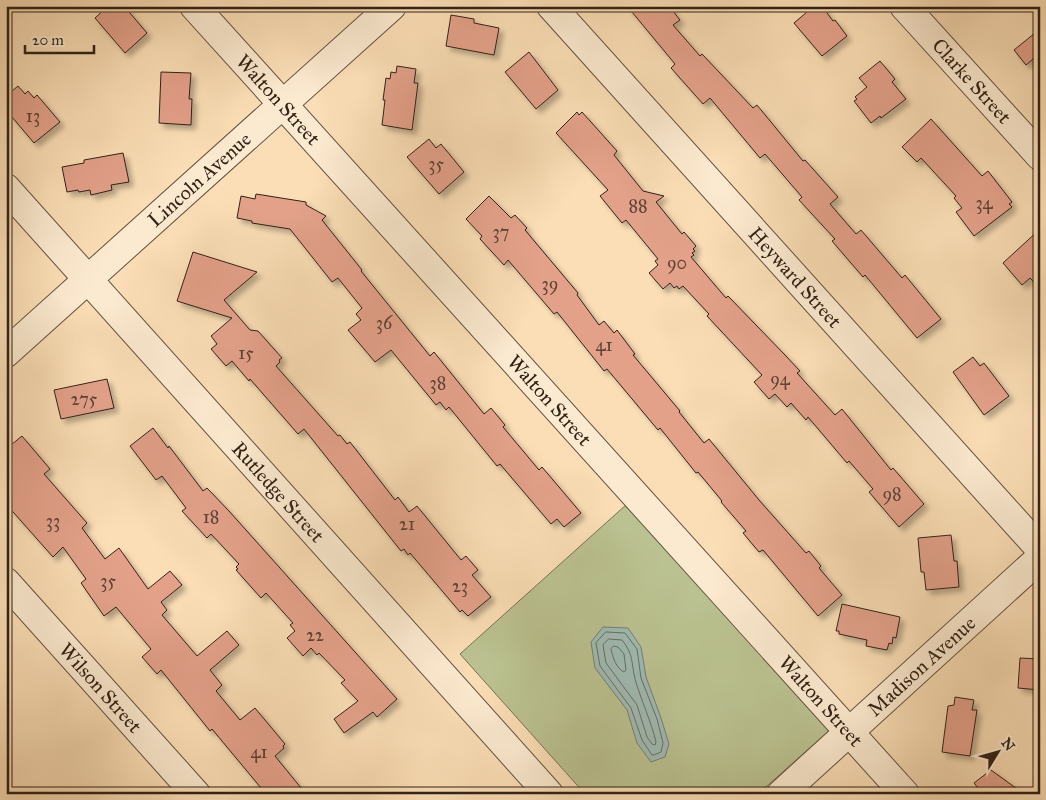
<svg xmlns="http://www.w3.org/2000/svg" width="1046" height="800" viewBox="0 0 1046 800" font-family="'IM FELL Great Primer',serif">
<defs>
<filter id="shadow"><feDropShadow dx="4.5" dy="4.5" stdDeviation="2.5" flood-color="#0004"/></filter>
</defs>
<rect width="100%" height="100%" fill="#fbdeb6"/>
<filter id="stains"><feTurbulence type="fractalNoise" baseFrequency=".004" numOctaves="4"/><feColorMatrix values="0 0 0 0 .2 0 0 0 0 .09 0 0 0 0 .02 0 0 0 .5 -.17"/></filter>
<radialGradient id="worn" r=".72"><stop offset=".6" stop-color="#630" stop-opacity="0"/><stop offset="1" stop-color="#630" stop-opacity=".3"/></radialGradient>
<!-- green -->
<polygon fill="#bbc291" stroke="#767254" points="627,504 830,730 758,794 585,794 460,654"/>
<!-- water -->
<polygon fill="#9fbbb3" stroke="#737e75" points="603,627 628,628 641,647 646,677 661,718 669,744 665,757 651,762 637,743 627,710 595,668 591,642"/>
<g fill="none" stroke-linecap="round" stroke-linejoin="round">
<!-- shore -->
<g stroke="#686e65" stroke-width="1">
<polygon points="606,632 625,633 637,649 641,678 657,719 663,743 661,752 654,755 652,755 642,740 631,708 600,666 596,643"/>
<path d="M609 639 622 640C634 655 631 662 635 679 641 700 651 721 656 742L655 745 652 744 647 737 637 705 606 663 603 645Z"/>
<path d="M614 646 618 647 624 654 626 670 624 672C616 668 613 658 611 649Z"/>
</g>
</g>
<!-- building -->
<g fill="#e3a18a" stroke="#312217" filter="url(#shadow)">
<polygon points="108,6 124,6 147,33 125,53 95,18"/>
<polygon points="627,6 669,6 680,20 673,25 700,56 702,54 753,108 757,105 803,161 805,160 838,197 830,204 856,234 861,230 902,278 905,275 941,319 917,338 865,275 863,277 832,241 835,239 799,200 802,197 765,154 760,158 710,98 703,104 671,68 675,64"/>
<polygon points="814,6 822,6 833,21 835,20 847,36 822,56 794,23"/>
<polygon points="451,15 474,19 474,23 499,28 494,55 446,46"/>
<polygon points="1040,29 1040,53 1026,65 1014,50"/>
<polygon points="529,52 558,90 536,109 505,72"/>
<polygon points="880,61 895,79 892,82 906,99 881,118 880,116 871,123 854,101 857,99 855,97 867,87 859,78"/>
<polygon points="397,66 416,69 414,83 418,83 412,130 382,125 385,100 383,100 386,78 390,79 391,72 396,73"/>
<polygon points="161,72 191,73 189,99 192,99 191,125 159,123"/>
<polygon points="18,86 25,94 28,91 34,98 37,95 60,122 34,143 6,110 6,96"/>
<polygon points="577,112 579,115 582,112 617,151 614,155 643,191 664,196 656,202 682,234 684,232 696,246 693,249 695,251 692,253 694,255 691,257 726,298 728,296 785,355 800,371 797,373 835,415 842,409 891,470 893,468 924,504 899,527 869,492 873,489 849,461 847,463 808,417 806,420 791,403 787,407 775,394 769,399 754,382 762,375 707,316 709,314 683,286 679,289 677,286 674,288 670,283 663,289 649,273 658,265 655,261 658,259 626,220 622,223 600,196 608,190 556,133"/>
<polygon points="931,119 982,176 988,171 1012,202 1009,204 1012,207 974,236 956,212 962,208 954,198 956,196 921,158 917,162 902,147"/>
<polygon points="429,139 436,148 441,144 464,172 439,194 407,157"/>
<polygon points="123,153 129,182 111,185 112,190 91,195 90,190 79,192 78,190 67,192 62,167 84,163 84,160"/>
<polygon points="256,194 306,202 306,205 326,216 322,220 362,270 361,271 430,356 434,352 484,414 491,408 505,425 503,427 539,470 542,467 581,513 564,527 557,519 551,524 500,464 497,466 449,407 446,410 440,402 436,405 391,350 375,362 348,330 361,320 356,314 362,308 338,278 332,282 290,229 252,223 252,221 237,218 241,196 255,199"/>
<polygon points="489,196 511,218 515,215 527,228 525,230 578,293 577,295 599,325 604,321 614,333 617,330 635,354 633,355 680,411 679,412 704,443 709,439 759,500 806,553 809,551 821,566 819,568 842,595 818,616 763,550 759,552 743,533 746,531 721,502 722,501 698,472 696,473 660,428 658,430 607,369 604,371 557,312 554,314 508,260 504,265 480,239 482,236 466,219"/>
<polygon points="1040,229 1040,288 1030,278 1022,285 1003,263"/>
<polygon points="193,252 257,272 224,300 250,330 258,331 282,358 279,360 280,362 276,366 338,436 340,435 347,444 350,442 395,500 398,497 409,512 417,506 461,560 466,556 478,570 472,575 491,597 468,616 462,610 460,612 410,553 408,555 404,549 401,551 304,429 298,434 250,379 249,381 232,361 226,366 211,349 217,344 211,336 232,318 177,301"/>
<polygon points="973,357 980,366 984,363 1009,396 984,415 953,372"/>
<polygon points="107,379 114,408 61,419 54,390"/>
<polygon points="153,428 168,448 169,446 203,491 207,488 229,511 397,699 377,717 373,712 344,733 334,719 358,701 341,683 345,680 319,653 317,655 311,648 303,656 287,638 295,631 290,625 293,623 266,593 261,598 236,570 238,569 236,567 239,564 211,534 207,538 182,511 186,508 162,476 156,480 130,446"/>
<polygon points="22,436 50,469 44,474 87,523 82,528 105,559 119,548 148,589 170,571 182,585 161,602 167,610 162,615 197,656 227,631 239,645 210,670 222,685 216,691 240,720 255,708 285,744 283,746 284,748 275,756 306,794 266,794 212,729 210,731 161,670 157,674 142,657 151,649 116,607 104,616 81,583 86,579 63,547 53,557 6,504 6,449"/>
<polygon points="951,535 954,561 957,561 959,587 926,590 924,572 921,572 918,538"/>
<polygon points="842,604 900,617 896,638 893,637 892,644 889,643 887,650 866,646 867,640 839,634 839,631 836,631"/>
<polygon points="1020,658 1040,659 1040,690 1018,688"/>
<polygon points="955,697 974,700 972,710 977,710 970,756 942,752 948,706 954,705"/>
<polygon points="991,770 1024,794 983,794 974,783"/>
</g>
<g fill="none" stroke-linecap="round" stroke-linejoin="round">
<defs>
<g id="minor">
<path id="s1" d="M194 6 905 794"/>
<path id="s2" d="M551 6 1040 549"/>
<path id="s3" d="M904 6 1040 156"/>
<path id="s4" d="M6 188 549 794"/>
<path id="s5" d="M6 353 392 6"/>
<path id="s6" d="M6 582 196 794"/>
<path id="s7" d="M781 794 1040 558"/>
</g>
</defs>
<!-- minor casing -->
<use href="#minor" stroke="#64513f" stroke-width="30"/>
<!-- minor -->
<use href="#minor" stroke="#fcead0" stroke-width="28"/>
</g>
<g text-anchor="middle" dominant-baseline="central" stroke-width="4" stroke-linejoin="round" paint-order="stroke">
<!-- number labels -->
<g font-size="18" fill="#5e4234">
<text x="33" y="116">13</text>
<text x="436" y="164">35</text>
<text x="984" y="203">34</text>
<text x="638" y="206">88</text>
<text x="501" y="232">37</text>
<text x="677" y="263">90</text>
<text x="550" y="284">39</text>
<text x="384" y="323">36</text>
<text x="604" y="345">41</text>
<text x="246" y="353">15</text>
<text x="780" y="379">94</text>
<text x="438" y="383">38</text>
<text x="84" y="399">275</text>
<text x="892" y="494">98</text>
<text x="211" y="517">18</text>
<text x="53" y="521">33</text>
<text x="407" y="524">21</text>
<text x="108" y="581">35</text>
<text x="460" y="586">23</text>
<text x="315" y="635">22</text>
<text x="259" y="752">41</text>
</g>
<!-- street labels -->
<g font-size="20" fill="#312217" stroke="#fcead0">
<text stroke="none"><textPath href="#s3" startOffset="101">Clarke Street</textPath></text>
<text stroke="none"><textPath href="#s1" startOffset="126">Walton Street</textPath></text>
<text stroke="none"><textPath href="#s5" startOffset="260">Lincoln Avenue</textPath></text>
<text stroke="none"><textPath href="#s2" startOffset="365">Heyward Street</textPath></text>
<text stroke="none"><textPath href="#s1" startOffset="531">Walton Street</textPath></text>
<text stroke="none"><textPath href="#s4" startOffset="408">Rutledge Street</textPath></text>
<text stroke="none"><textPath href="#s7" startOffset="190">Madison Avenue</textPath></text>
<text stroke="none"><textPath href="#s6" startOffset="142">Wilson Street</textPath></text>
<text stroke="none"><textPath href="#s1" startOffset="936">Walton Street</textPath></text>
</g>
</g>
<!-- margin -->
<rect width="1046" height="800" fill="none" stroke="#fbdeb6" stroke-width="25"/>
<rect x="8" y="8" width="1031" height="785" fill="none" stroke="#312217" stroke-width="2.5"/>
<rect x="12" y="12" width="1021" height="775" fill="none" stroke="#312217"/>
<!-- north arrow -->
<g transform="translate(998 752) rotate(53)" stroke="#fcead0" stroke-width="4" paint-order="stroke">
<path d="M0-4L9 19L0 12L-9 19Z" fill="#312217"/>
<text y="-8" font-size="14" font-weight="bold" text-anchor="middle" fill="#312217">N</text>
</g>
<!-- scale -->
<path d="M25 45v8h69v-8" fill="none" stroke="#312217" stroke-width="2.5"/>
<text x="32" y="45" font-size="15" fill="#312217" stroke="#fcead0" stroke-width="4" paint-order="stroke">20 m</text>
<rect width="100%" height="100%" filter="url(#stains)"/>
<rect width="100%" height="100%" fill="url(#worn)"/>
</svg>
